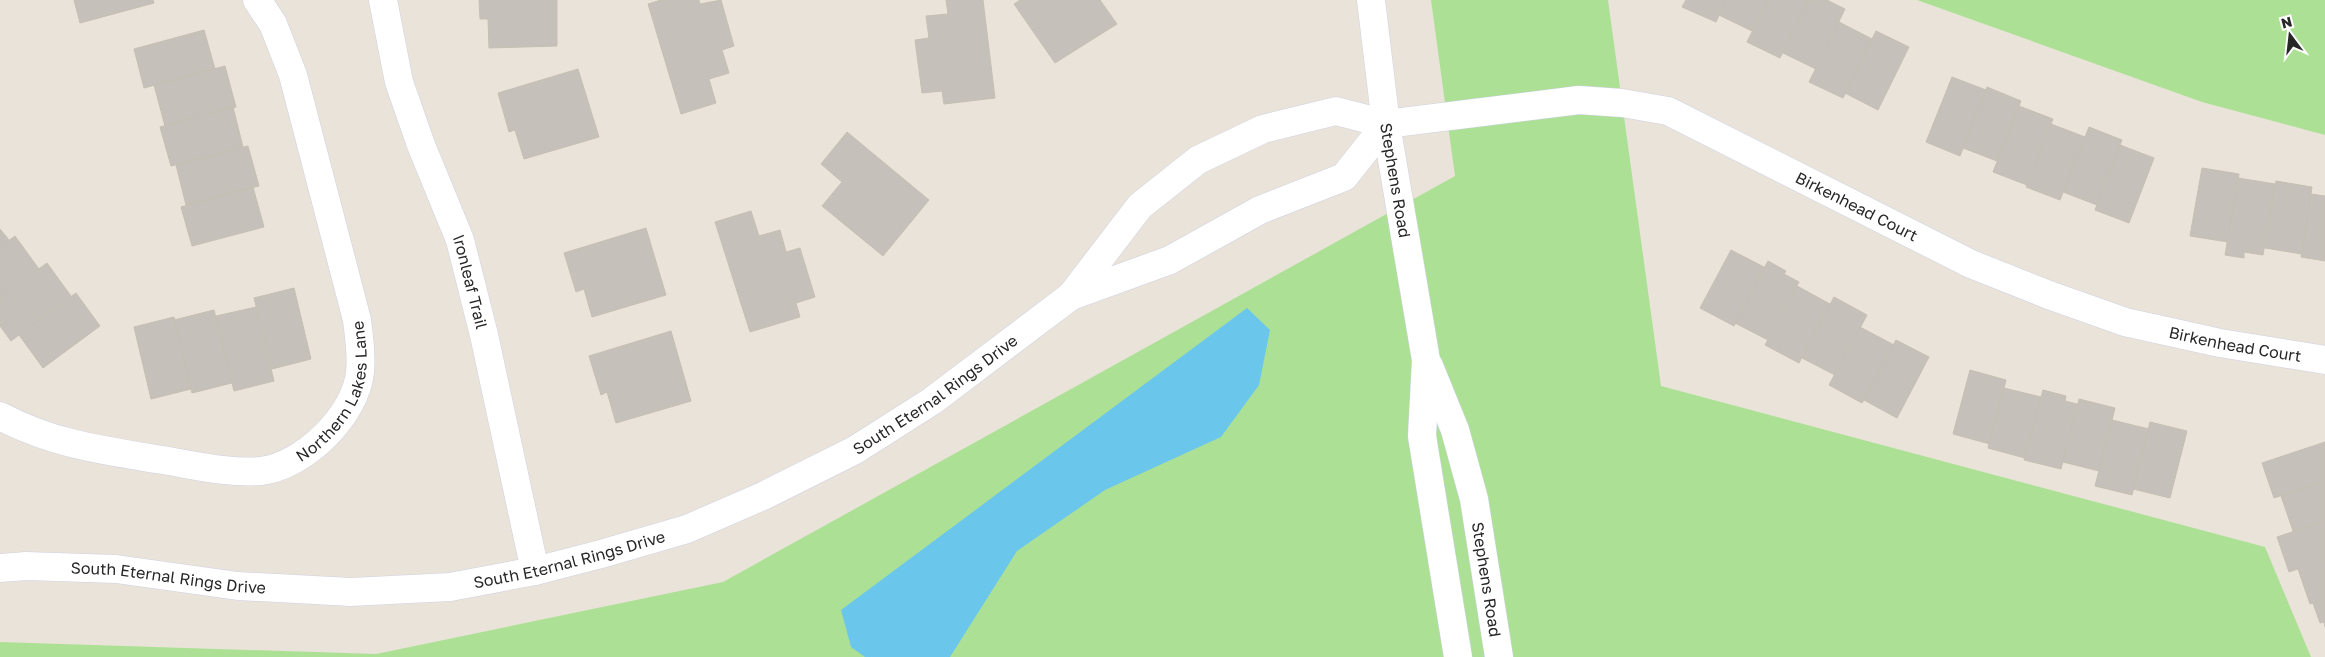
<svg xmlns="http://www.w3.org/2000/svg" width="2325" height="657" viewBox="0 0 2325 657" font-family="'Golos Text',sans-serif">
<rect width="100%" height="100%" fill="#eae3d9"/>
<!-- green -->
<g fill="#ace195">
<polygon points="1431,0 1608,0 1661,386 2265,547 2311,657 0,657 0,642 376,654 723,582 1455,176"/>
<polygon points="1917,0 2325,0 2325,135 2202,102"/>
</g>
<!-- water -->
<polygon fill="#6bc6ec" points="1247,308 1270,330 1259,385 1221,437 1105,490 1017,551 950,657 865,657 851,647 841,610"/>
<!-- building -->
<g fill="#c5c0b9" stroke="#c5bfb3">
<polygon points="74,0 153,0 154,3 80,23"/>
<polygon points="479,0 557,0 557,46 489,48 488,19 480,19"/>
<polygon points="661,0 699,0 700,4 721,0 734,46 722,50 729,73 709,79 716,103 681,114 648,4"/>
<polygon points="946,0 983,0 995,98 944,104 942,91 922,93 915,40 929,38 926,16 948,14"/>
<polygon points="1020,0 1100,0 1117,24 1055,63 1014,4"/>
<polygon points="1686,0 1726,0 1716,22 1682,7"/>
<polygon points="1726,0 1768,0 1752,31 1719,15"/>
<polygon points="1768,0 1809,0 1780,58 1747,42"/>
<polygon points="1809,0 1827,0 1845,9 1816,69 1783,53"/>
<polygon points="1839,22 1872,39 1843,98 1809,82"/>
<polygon points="204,30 215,69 144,88 134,49"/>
<polygon points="1876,31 1909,47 1878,110 1845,93"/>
<polygon points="225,66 236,107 165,126 154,85"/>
<polygon points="578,69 599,137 524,159 515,130 509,132 498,93"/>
<polygon points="1952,77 1986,90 1960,156 1926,142"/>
<polygon points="1987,87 2021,101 1997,161 1963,148"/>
<polygon points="2019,106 2053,119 2027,185 1993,172"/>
<polygon points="233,107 243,147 171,166 160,127"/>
<polygon points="2051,124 2085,137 2060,200 2026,187"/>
<polygon points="2089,127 2122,140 2097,205 2063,192"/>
<polygon points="847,132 929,200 883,256 822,206 842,182 821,164"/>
<polygon points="2120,145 2154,158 2129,223 2095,210"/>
<polygon points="248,146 259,186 186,205 176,165"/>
<polygon points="2202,168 2239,174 2228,242 2190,236"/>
<polygon points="2238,178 2275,184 2263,255 2244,252 2244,258 2225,255"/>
<polygon points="2276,181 2312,187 2302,254 2265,248"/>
<polygon points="253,187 264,227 192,246 181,207"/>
<polygon points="2311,194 2325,196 2325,261 2301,257"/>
<polygon points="751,211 759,236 780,230 786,252 800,248 815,297 796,303 800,317 750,332 715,222"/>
<polygon points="646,228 666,295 592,317 584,289 576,292 564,253"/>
<polygon points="0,229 9,240 0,247"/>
<polygon points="15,236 39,269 0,297 0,247"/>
<polygon points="1731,250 1764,267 1734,326 1700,308"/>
<polygon points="1768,261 1786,271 1784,274 1799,282 1768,340 1735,323"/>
<polygon points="47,263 71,296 11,341 0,326 0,297"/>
<polygon points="1797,286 1830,304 1799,363 1765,345"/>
<polygon points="294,288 311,359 272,369 254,298"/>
<polygon points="76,293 100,326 43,368 19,335"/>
<polygon points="1834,297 1867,315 1835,375 1802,358"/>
<polygon points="256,307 274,381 234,391 216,316"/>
<polygon points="214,310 232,383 192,393 174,320"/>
<polygon points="174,317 191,389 151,399 134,327"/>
<polygon points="1860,327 1894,345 1862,403 1829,385"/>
<polygon points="671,331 691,401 616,423 607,392 601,395 589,356"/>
<polygon points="1896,340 1929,357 1897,418 1864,400"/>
<polygon points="1970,370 2006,380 1990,444 1953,434"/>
<polygon points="2004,388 2041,397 2025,458 1988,448"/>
<polygon points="2043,390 2066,396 2065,401 2077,404 2061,469 2024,460"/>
<polygon points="2079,399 2115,408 2099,471 2063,462"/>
<polygon points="2112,420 2149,429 2132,495 2095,486"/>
<polygon points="2150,422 2187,431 2170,498 2133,489"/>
<polygon points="2325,442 2325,481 2274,498 2262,463"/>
<polygon points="2325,481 2325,521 2293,531 2281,496"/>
<polygon points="2325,521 2325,560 2289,572 2277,537"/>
<polygon points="2325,560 2325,599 2310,604 2298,569"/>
<polygon points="2325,599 2325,627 2324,622 2320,623 2313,603"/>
</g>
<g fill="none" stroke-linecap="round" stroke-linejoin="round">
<defs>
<g id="minor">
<path id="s1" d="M383 0 399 82 421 145 460 240 484 335 535 571"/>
<polyline points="1071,296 1170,260 1260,210 1344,177 1386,124"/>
<path id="s2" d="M0 416C51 443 100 450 156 459 190 464 227 474 261 471 304 466 356 415 360 372 362 355 359 337 357 320L293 75 273 24 257 0"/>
<path id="s3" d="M0 568 26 566 116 569 238 586 351 592 450 587 535 571 601 554 687 529 763 496 855 450 932 401 1071 296 1140 206 1198 160 1263 129 1336 111 1386 124 1579 100 1622 103 1668 111 1971 264 2049 295 2125 322 2220 343 2325 360"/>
</g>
<g id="tertiary">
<path id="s4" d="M1371 0 1386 124 1426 360 1422 436 1458 657"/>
<path id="s5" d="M1429 366 1455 430 1474 499 1499 657"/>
</g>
</defs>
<!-- minor casing -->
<use href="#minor" stroke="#ced1e1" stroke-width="29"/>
<!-- tertiary casing -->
<use href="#tertiary" stroke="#ced1e1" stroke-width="29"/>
<!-- minor -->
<use href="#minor" stroke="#fff" stroke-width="28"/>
<!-- tertiary -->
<use href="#tertiary" stroke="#fff" stroke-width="28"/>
</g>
<g text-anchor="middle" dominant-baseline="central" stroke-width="4" stroke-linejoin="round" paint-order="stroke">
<!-- street labels -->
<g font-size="16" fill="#272727" stroke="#fff">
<text stroke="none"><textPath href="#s4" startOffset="182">Stephens Road</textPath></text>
<text stroke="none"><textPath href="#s3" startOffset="2029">Birkenhead Court</textPath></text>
<text stroke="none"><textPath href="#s1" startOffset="296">Ironleaf Trail</textPath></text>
<text stroke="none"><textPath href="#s3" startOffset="2434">Birkenhead Court</textPath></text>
<text stroke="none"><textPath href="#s2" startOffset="388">Northern Lakes Lane</textPath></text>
<text stroke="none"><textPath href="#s3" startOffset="979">South Eternal Rings Drive</textPath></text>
<text stroke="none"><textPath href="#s3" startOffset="574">South Eternal Rings Drive</textPath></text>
<text stroke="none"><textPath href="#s3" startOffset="169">South Eternal Rings Drive</textPath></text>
<text stroke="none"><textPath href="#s5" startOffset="222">Stephens Road</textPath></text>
</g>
</g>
<!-- north arrow -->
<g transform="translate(2290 35) rotate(345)" stroke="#ffffff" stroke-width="4" paint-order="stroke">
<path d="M0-4L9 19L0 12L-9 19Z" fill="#272727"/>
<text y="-8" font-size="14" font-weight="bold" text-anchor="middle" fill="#272727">N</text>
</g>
</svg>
